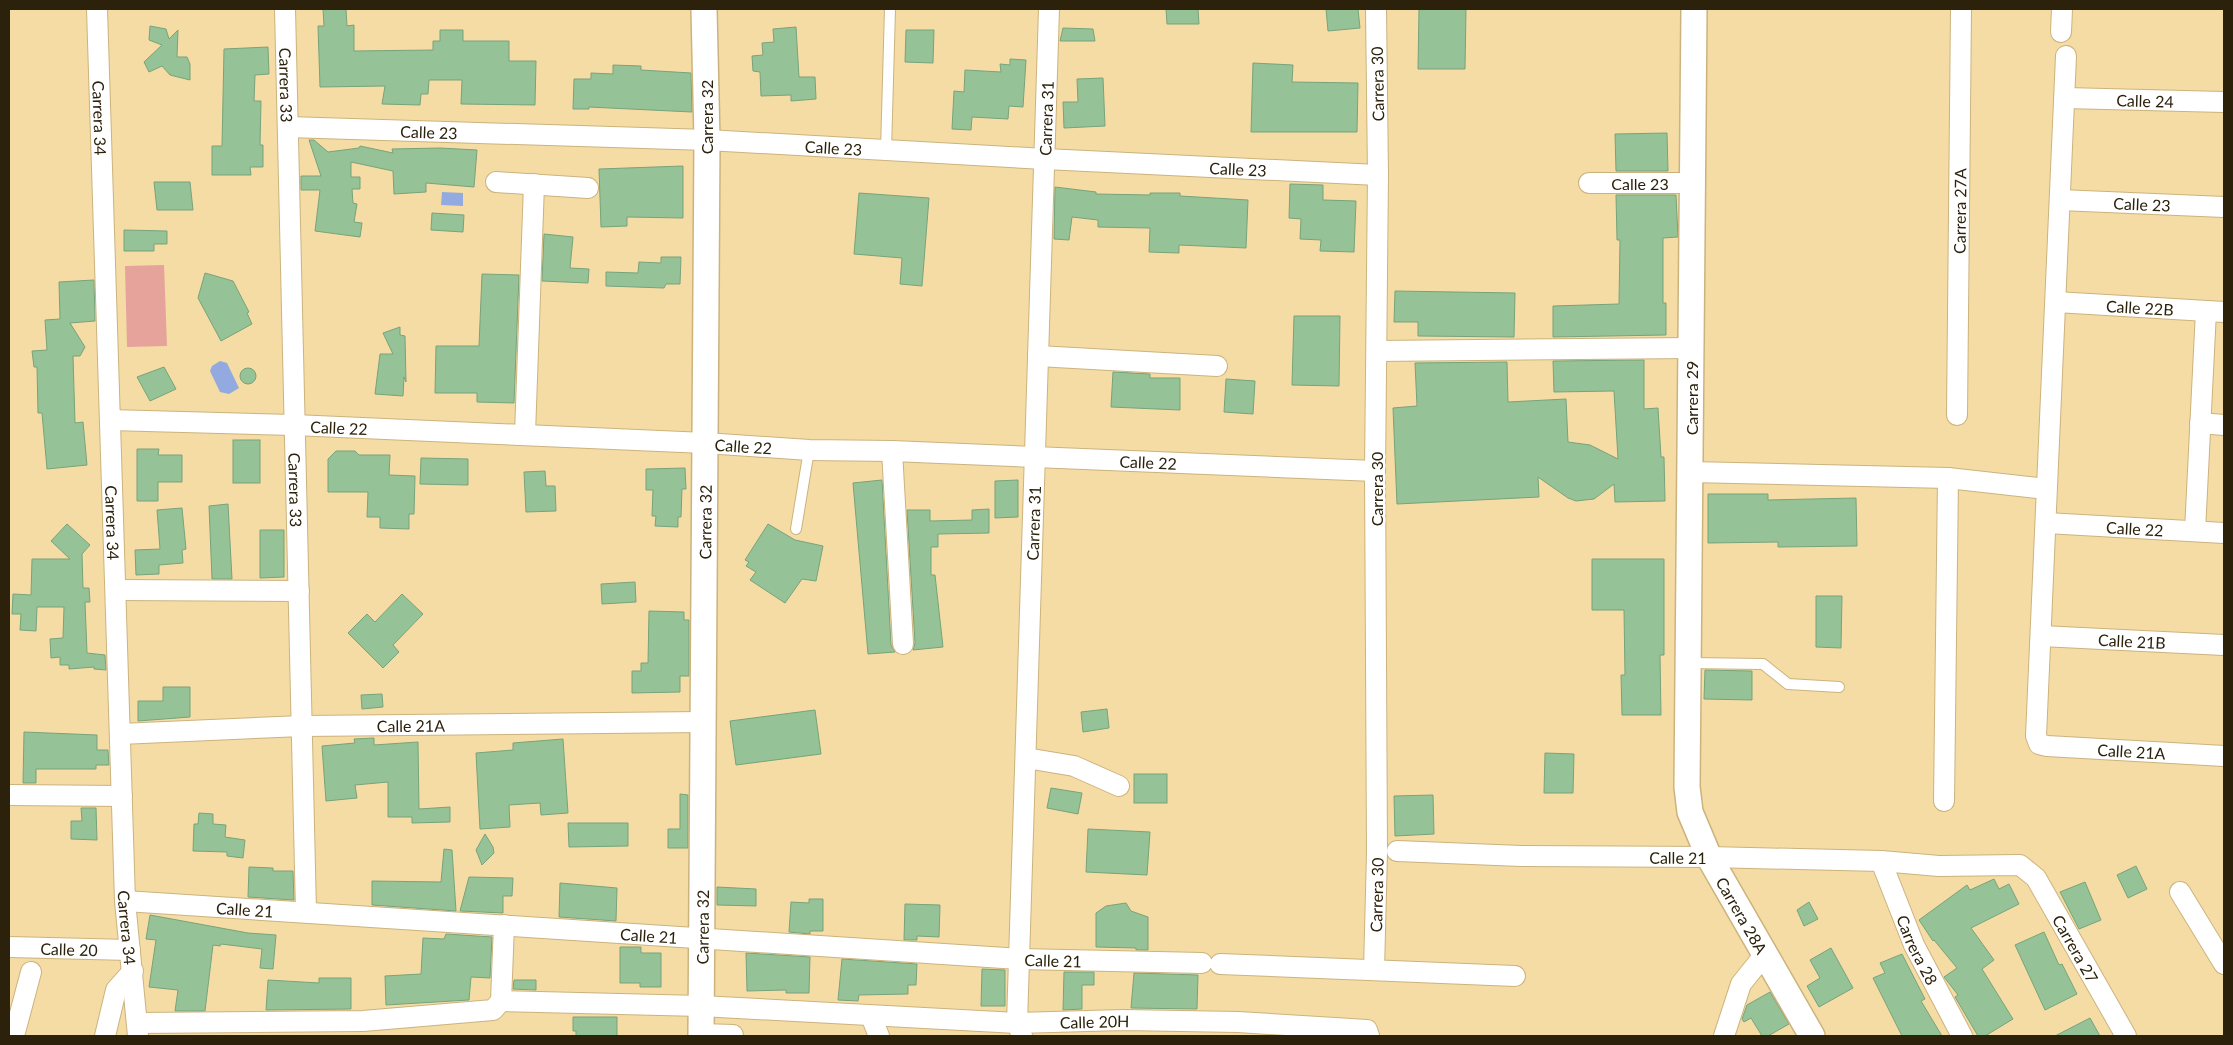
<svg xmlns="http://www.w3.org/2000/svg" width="2233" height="1045" viewBox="0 0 2233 1045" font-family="Lato,sans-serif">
<rect width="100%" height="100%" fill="#f5dca5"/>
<!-- green -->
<polygon fill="#e5a39c" points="164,265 167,346 127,347 125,266"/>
<!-- water -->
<g fill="#92aae0">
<polygon points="442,192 463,193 463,206 441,205"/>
<polygon points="220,361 227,363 239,388 229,394 220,392 210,371 212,366"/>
</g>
<!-- building -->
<g fill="#96c297" stroke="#78a37a">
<polygon points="323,9 346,9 347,26 354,25 354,51 433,50 433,41 440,41 440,30 463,30 463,41 509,41 509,61 536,61 535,105 461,104 462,80 429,80 428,94 421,94 420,105 382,104 385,86 320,87 318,26 324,26"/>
<polygon points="1166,9 1198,9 1199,24 1167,24"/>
<polygon points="1326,9 1358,9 1360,28 1328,31"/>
<polygon points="1419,9 1466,9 1465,69 1418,69"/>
<polygon points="150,26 166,29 169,39 178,30 177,57 187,57 190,64 190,80 170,75 162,66 149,72 144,62 162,45 149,40"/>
<polygon points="796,27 799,77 815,77 816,99 791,101 791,95 761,96 760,72 753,71 752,56 763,55 762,43 774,42 773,29"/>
<polygon points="1063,28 1093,29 1095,41 1060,41"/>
<polygon points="906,30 934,30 933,63 905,62"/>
<polygon points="268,47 269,74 255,75 254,101 261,101 260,145 263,145 263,167 250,167 251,175 212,175 212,146 222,146 224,49"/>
<polygon points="1010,59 1026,60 1023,107 1009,106 1008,119 972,117 971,130 952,129 954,91 964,92 965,70 1001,72 1000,64 1010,65"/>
<polygon points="1253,63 1293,65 1292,82 1358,83 1357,132 1251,132"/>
<polygon points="613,65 641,66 641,70 691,73 692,112 589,107 589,109 573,109 574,79 591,79 591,73 613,74"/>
<polygon points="1103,78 1105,126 1064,128 1063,102 1078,102 1077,79"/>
<polygon points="1667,133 1668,171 1616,171 1615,134"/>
<polygon points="309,140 314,140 328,152 359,148 360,146 393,153 392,149 440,148 477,150 474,187 426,183 426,192 394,194 393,171 351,162 351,177 360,177 360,189 352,189 353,203 357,204 354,222 362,223 360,237 315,231 320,190 301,190 301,176 321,176"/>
<polygon points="683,166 683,218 627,217 627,226 601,227 599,169"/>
<polygon points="154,182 190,182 193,210 157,210"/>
<polygon points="1290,184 1323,185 1323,200 1356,201 1354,252 1320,251 1321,240 1300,239 1301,219 1289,218"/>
<polygon points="1055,187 1096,192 1096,194 1150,195 1150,193 1180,193 1180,196 1248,200 1246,248 1179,245 1179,253 1149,252 1150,228 1098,227 1098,220 1072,217 1069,240 1054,239"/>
<polygon points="859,193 929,198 922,286 900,284 902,258 854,254"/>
<polygon points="1616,195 1676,195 1678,237 1663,238 1663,303 1666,303 1666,335 1553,337 1553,306 1619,304 1620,240 1617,240"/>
<polygon points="432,213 464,215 463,232 431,230"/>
<polygon points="124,230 167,231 167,244 154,244 154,251 124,251"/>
<polygon points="544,234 573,237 570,268 589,269 588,283 542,281"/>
<polygon points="661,257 681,257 680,284 666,284 664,288 606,286 606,272 638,273 639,262 661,263"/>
<polygon points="205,273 233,281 249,312 247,313 252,324 221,341 198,298"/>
<polygon points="482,274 519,275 514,403 477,402 477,393 435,393 436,346 479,346"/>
<polygon points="94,280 95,321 70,323 85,347 80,356 73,356 75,423 83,422 87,465 47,469 42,413 38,413 37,367 34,367 32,351 47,350 45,320 60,319 59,282"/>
<polygon points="1395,291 1515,293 1514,337 1418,336 1418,322 1394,322"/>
<polygon points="1294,316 1340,316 1339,386 1292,385"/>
<polygon points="400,327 400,335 405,336 406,382 404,377 403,396 375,394 380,354 393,354 383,333"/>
<polygon points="1644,360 1644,409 1658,408 1661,457 1664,457 1665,501 1615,502 1614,484 1594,499 1576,501 1568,498 1538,477 1539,497 1397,504 1393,408 1417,406 1415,363 1507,362 1508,402 1566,399 1568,442 1590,445 1618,459 1614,391 1554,392 1553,361"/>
<polygon points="164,367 176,389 150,401 137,377"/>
<circle cx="248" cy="376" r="8"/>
<polygon points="1113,372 1150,374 1150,378 1180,378 1180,410 1111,407"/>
<polygon points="1226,379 1255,381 1253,414 1224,412"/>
<rect x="233" y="440" width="27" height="43"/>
<polygon points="137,449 159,449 158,455 182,455 182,482 158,482 158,501 137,501"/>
<polygon points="336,451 355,451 359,455 390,455 389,475 415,476 414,514 409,514 409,529 380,528 380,517 367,517 368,492 328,492 328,459"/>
<polygon points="421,458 468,459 468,485 420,484"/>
<polygon points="685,468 686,489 682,489 681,517 678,517 678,527 655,526 656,516 652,516 653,490 646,490 646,469"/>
<polygon points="545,471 546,486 555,486 556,511 526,512 524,472"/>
<polygon points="882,480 891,645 895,652 868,654 853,483"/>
<polygon points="1018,480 1018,517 995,518 995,481"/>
<polygon points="1708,494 1768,494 1768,500 1856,498 1857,546 1778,547 1778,542 1708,543"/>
<polygon points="228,504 232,579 212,579 209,506"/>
<polygon points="182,508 186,549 182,550 183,563 159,565 159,574 136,575 135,550 160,549 157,510"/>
<polygon points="989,509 989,533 938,534 938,547 931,547 931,575 935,575 943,647 913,650 915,643 907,510 930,510 930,521 972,520 972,510"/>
<polygon points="67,524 90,545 82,554 83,588 89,588 90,602 85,602 87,653 105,655 106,670 94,669 94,667 69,669 69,665 60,665 60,657 51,658 50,639 63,638 64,607 37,607 36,631 20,630 21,614 12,614 13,594 31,595 32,559 70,559 51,541"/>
<polygon points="768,524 795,540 823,546 816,581 802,579 785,603 750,580 756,572 746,566 749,562 745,560"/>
<polygon points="260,530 284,530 284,577 260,578"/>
<polygon points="1592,559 1664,559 1664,655 1660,655 1661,715 1622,715 1621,675 1625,675 1624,610 1592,610"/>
<polygon points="635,582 636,602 602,604 601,584"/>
<polygon points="402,594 423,614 393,645 399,652 383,668 348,633 367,614 375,622"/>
<polygon points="1816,596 1842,596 1841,648 1816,647"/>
<polygon points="649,611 684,612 684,620 689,620 689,676 680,676 680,692 632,693 632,671 641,671 641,663 648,663"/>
<polygon points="1705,670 1752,671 1752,700 1704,699"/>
<polygon points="163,687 190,687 190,717 138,721 138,701 163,701"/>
<polygon points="382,694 383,707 362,709 361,695"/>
<polygon points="1107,709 1109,728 1083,732 1081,712"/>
<polygon points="815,710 821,754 736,765 730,721"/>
<polygon points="24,732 97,735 97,750 108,750 109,765 96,765 96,769 36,769 36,783 23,783"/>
<polygon points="374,738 374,745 418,742 419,809 450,807 450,822 412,823 412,817 388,817 388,782 355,785 357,798 326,801 322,746 355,743 354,739"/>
<polygon points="563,739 568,813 541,815 540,803 509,805 510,827 480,829 476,753 513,750 513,743"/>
<polygon points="1545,753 1574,754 1573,793 1544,793"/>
<rect x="1134" y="774" width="33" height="29"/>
<polygon points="1051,788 1082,793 1078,814 1047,808"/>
<polygon points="680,794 688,795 688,848 668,848 668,829 680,829"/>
<polygon points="1433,795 1434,834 1395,836 1394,796"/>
<polygon points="81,808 96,808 97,840 71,839 71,821 82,821"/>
<polygon points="199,813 213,814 213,824 226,825 225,837 245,840 243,858 227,856 227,852 193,851 194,824 198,824"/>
<polygon points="568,823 628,823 628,846 569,847"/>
<polygon points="1088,829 1150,832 1147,875 1086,872"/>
<polygon points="485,834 493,847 494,853 482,865 476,850"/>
<polygon points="444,849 452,850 456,911 372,905 372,881 441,882"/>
<polygon points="2136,866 2147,889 2128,898 2117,875"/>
<polygon points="249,867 273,868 273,871 293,871 294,900 248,897"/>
<polygon points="469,877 513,878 512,896 503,896 503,913 460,911"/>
<polygon points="1994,879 1999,889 2009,884 2019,904 1971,928 1994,960 1982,969 2013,1019 1985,1036 1978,1036 1955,997 1958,995 1944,977 1957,968 1934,940 1933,941 1919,920 1967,885 1970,890"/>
<polygon points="2085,882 2101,920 2079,929 2060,892"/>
<polygon points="560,883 617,888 616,921 559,917"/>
<polygon points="717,887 756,889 756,906 717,905"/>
<polygon points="809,899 823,899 823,931 810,931 810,934 789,932 791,902 809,903"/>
<polygon points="1809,902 1818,919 1804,926 1797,910"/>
<polygon points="1126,903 1131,911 1148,917 1148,950 1136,950 1136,948 1096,947 1096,913 1106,906"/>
<polygon points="905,904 940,905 939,937 917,936 917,940 904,940"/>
<polygon points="150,915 248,933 276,935 273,969 260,968 262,949 221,944 220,946 213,945 205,1011 175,1011 178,990 149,987 156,940 146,939"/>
<polygon points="2044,932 2059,965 2062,964 2077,994 2045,1010 2015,945"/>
<polygon points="446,934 492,937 490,978 471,977 469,1000 386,1005 385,976 421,974 423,938 444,939"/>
<polygon points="620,947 641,947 641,953 661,953 661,987 640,987 640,983 620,983"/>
<polygon points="1831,948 1853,988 1819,1007 1807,986 1820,978 1810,960"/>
<polygon points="746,953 810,957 809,993 786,993 786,990 747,991"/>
<polygon points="1902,954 1925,999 1921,1001 1942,1036 1902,1036 1873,978 1885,973 1880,963"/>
<polygon points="842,959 917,964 916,985 908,985 908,994 859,995 858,1001 838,1000"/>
<polygon points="982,969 1005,970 1005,1006 981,1006"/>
<polygon points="1064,972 1094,972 1094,985 1082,985 1082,1009 1063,1010"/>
<polygon points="1134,973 1198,975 1197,1009 1131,1008"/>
<polygon points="319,978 351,978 351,1009 266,1010 268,980 319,983"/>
<polygon points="514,980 536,980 536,990 513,989"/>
<polygon points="1770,992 1789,1024 1768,1036 1762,1036 1751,1018 1744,1022 1742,1019 1747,1005"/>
<polygon points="573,1017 617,1017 617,1036 576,1036 576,1031 573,1031"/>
<polygon points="2090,1018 2100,1036 2055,1036"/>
</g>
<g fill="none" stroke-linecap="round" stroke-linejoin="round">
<defs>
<g id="service">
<polyline points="886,150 890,9"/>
<polyline points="796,529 809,450"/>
<polyline points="1689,663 1763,664 1788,684 1839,687"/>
</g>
<g id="minor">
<path id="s1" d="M97 9 125 901 138 1036"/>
<path id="s2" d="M285 9 306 912"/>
<polyline points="2061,32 2062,9"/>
<path id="s3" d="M2066 56 2036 736 2039 744 2047 746 2224 756"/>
<path id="s4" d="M2065 98 2224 102"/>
<path id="s5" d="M288 127 707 140 1045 159 1378 175"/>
<polyline points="496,182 588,188"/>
<path id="s6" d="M1589 183H1692"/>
<path id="s7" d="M2060 200 2224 207"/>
<path id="s8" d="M2056 302 2224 312"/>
<polyline points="1377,351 1691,348"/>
<polyline points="1038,356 1217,366"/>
<path id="s9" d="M1957 415 1961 9"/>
<path id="s10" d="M110 420 294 425 705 443 809 450 892 451 1375 471"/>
<polyline points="2200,423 2224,425"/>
<polyline points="525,434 534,184"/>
<polyline points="892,451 903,644"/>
<polyline points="1690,472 1948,478 2046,489"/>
<path id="s11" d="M2046 523 2224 533"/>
<polyline points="2195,531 2206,311"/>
<polyline points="116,590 299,591"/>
<path id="s12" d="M2041 636 2224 645"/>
<path id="s13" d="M120 734 302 726 703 722"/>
<polyline points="1026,758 1074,766 1119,786"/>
<polyline points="9,795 122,796"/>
<polyline points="1944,801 1948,478"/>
<path id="s14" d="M1397 851 1521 856 1709 857 1881 861 1939 866 2020 865 2036 878 2126 1036"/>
<path id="s15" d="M1881 861 1914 945 1962 1036"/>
<polyline points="2180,892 2224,964"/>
<path id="s16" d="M125 901 1020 959 1202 963"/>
<path id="s17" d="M9 947 130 950"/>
<polyline points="1220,964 1515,976"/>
<path id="s18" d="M1374 970 1377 852 1375 471 1378 175 1376 9"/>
<path id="s19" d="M501 1001 701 1006 1017 1023 1123 1020 1238 1022 1367 1030 1369 1036"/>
<polyline points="871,1016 879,1036"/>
<polyline points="138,1023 363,1021 493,1010 501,1001 504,925"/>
<polyline points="701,1034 733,1035"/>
<polyline points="14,1036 31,972"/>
<polyline points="105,1036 116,990 133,971"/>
<path id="s20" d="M1022 1036 1017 1023 1049 9"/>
<polyline points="1724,1036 1741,984 1765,954"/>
</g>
<g id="tertiary">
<path id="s21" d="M1694 9 1687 787 1690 812 1709 857 1812 1036"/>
<path id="s22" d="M701 1036 707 140 704 9"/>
</g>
</defs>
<!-- service casing -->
<use href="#service" stroke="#ccb37e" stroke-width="12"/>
<!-- minor casing -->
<use href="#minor" stroke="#ccb37e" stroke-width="22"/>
<!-- tertiary casing -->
<use href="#tertiary" stroke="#ccb37e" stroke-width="28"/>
<!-- service -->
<use href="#service" stroke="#fff" stroke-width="10"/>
<!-- minor -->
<use href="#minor" stroke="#fff" stroke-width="20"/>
<!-- tertiary -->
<use href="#tertiary" stroke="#fff" stroke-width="25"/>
</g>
<g text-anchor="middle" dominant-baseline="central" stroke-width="5" stroke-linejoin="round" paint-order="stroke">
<!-- street labels -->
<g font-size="16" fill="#2c220c" stroke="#fff">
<text transform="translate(1377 84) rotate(-91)">Carrera 30</text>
<text stroke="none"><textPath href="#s2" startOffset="76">Carrera 33</textPath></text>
<text stroke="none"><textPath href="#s4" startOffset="80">Calle 24</textPath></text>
<text transform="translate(706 117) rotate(-90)">Carrera 32</text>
<text stroke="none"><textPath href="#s1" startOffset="109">Carrera 34</textPath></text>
<text stroke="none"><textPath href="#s20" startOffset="919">Carrera 31</textPath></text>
<text stroke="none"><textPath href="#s5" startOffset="141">Calle 23</textPath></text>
<text stroke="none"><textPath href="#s5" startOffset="546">Calle 23</textPath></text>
<text stroke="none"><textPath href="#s5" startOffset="951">Calle 23</textPath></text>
<text stroke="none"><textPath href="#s6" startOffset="51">Calle 23</textPath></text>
<text stroke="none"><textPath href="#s7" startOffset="82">Calle 23</textPath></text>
<text stroke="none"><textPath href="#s9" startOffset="204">Carrera 27A</textPath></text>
<text stroke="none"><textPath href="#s8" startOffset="84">Calle 22B</textPath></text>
<text transform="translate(1691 398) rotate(-90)">Carrera 29</text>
<text stroke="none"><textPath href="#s10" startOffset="229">Calle 22</textPath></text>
<text stroke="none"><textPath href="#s10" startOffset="634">Calle 22</textPath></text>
<text stroke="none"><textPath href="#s10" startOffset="1039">Calle 22</textPath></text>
<text transform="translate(1376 489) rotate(-90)">Carrera 30</text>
<text stroke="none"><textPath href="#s2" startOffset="481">Carrera 33</textPath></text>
<text stroke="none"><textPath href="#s22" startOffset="514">Carrera 32</textPath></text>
<text stroke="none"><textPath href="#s1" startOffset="514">Carrera 34</textPath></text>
<text stroke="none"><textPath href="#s20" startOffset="514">Carrera 31</textPath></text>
<text stroke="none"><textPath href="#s11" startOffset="89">Calle 22</textPath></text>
<text stroke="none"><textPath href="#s12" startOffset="91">Calle 21B</textPath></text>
<text stroke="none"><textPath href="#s13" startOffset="291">Calle 21A</textPath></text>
<text stroke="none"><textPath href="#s3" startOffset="782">Calle 21A</textPath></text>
<text stroke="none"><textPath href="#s14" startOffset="281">Calle 21</textPath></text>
<text stroke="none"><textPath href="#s18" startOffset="75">Carrera 30</textPath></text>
<text stroke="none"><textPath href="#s16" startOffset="120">Calle 21</textPath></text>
<text stroke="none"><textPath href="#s21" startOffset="919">Carrera 28A</textPath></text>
<text stroke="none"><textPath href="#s1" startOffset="919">Carrera 34</textPath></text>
<text stroke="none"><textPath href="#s22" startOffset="109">Carrera 32</textPath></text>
<text stroke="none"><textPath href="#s16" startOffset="525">Calle 21</textPath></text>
<text stroke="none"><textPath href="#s17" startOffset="60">Calle 20</textPath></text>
<text stroke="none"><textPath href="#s14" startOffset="725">Carrera 27</textPath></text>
<text stroke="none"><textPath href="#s15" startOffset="96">Carrera 28</textPath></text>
<text stroke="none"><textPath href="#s16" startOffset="930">Calle 21</textPath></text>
<text stroke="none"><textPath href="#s19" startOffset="594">Calle 20H</textPath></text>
</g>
</g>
<!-- border -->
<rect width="2233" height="1045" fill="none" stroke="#2c220c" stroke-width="20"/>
</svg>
